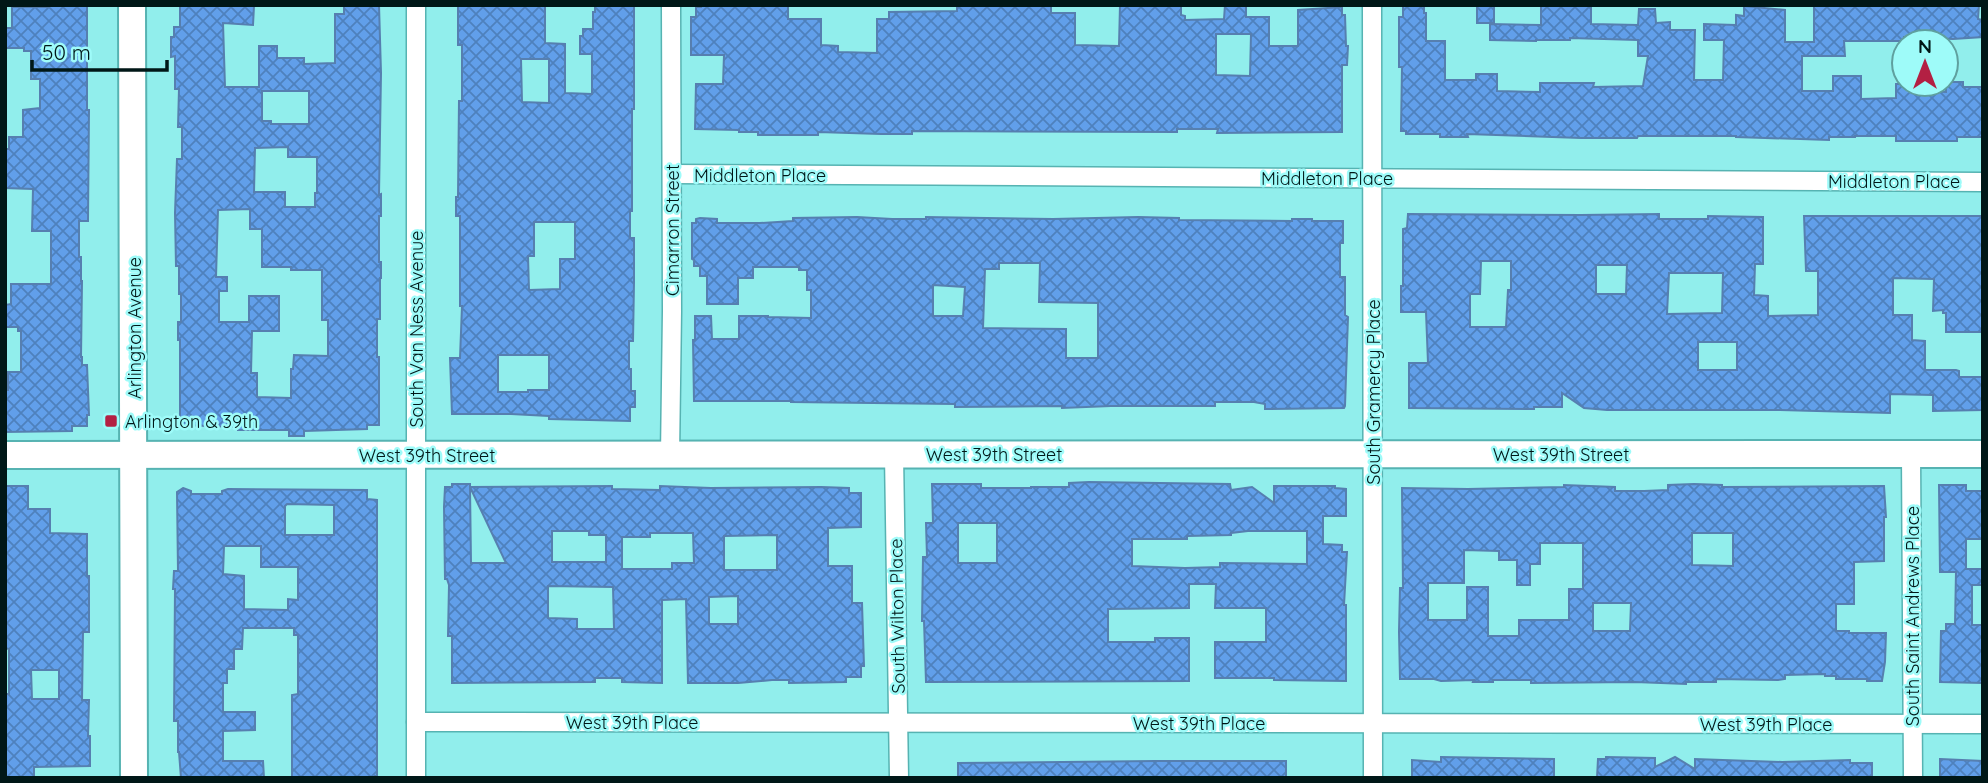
<svg xmlns="http://www.w3.org/2000/svg" width="1988" height="783" viewBox="0 0 1988 783" font-family="Quicksand,sans-serif">
<defs>
<pattern id="building-cross-hatch" width="8" height="8" patternUnits="userSpaceOnUse" patternTransform="scale(1.75)"><rect width="8" height="8" fill="#619fea"/><path d="M0 0l8 8M0 8l8-8" fill="none" stroke="#4e81bd"/></pattern>
</defs>
<rect width="100%" height="100%" fill="#91eeec"/>
<!-- building -->
<g fill="url(#building-cross-hatch)" stroke="#567fb0" stroke-width="2" fill-rule="evenodd">
<polygon points="49,5 87,5 87,110 89,110 88,221 79,221 79,257 81,257 81,281 82,281 81,357 82,357 82,365 87,365 89,415 87,415 87,426 72,426 72,431 5,432 5,390 8,390 8,372 21,372 21,331 18,331 18,327 5,327 5,305 11,304 11,284 51,284 51,231 32,231 33,189 5,188 5,149 9,149 9,137 23,137 23,110 40,108 40,79 31,79 31,51 24,51 24,48 5,48 5,28 12,28 12,7 49,7"/>
<path d="M180 5 254 6 253 25 223 23 225 87H259V46H277V58H304V64L335 63V14H344V5H379L381 73 379 195 381 194V216H379V262H381V278H380V319H377V357H379V425H367V429L304 431V436H289V430H238V427L180 425V340H178V322H181V294H179V266H176L175 213 177 159H182V127H178L179 89H175V56L171 57V37H174V27H180ZM262 91H309V124H271V121H262ZM288 147V157H317V193H315V207H285V192H254L255 148ZM250 209V229H262V267H291V270H322V320H328V356L294 355 293 369H291V398L257 397V373H251L252 331H279V296H249V322H219V291H227V277H216L218 210Z"/>
<path d="M458 5H545V43L565 44V93L592 94V54H580V36H583V29H593V12H595V5H634V109H632V211H630V238H634V282L633 341H629V369H631V391H635V407H630V421L549 419V416L511 414H452L450 358H460L462 306H460V216H456V197H458L459 101H462V45H458ZM521 59H549V103L522 102ZM534 222H575V259H560V289L529 290 528 256H534ZM498 355H549V390H528V392H498Z"/>
<path d="M701 5H788V19H821V45L838 46V52L877 53V19H889V12L957 11V5H1051V13H1075V45L1119 46 1120 5H1181V15L1185 16V20L1224 19 1225 5H1246V17H1269V46H1298V10L1342 7V15H1345L1346 46H1348L1347 65H1342V132L1217 133 1218 129H1177V132L912 131V134H881L818 132V135H758V132H739V130L695 129 696 84H723L724 55H691V17H696V7H701ZM1216 34H1251L1250 76 1216 75Z"/>
<polygon points="1403,5 1424,5 1424,13 1426,13 1426,41 1445,41 1445,80 1476,80 1476,74 1497,74 1497,91 1540,92 1540,83 1594,83 1593,87 1643,86 1648,56 1638,56 1638,40 1570,38 1570,40 1536,40 1536,41 1490,40 1490,24 1541,25 1541,5 1591,5 1591,24 1638,25 1639,9 1655,9 1656,23 1670,22 1670,30 1695,30 1694,80 1723,80 1724,40 1704,40 1704,24 1736,25 1736,15 1744,16 1744,6 1785,10 1785,42 1814,42 1814,5 1979,5 1978,19 1983,20 1983,37 1953,39 1904,37 1904,41 1844,41 1845,56 1802,56 1802,91 1833,91 1833,76 1861,76 1861,99 1896,98 1896,84 1918,84 1918,91 1946,92 1946,82 1963,82 1963,87 1983,87 1983,137 1957,137 1957,141 1896,141 1896,136 1855,136 1855,137 1829,137 1829,140 1736,137 1736,136 1638,136 1637,138 1581,138 1467,134 1468,137 1440,137 1440,134 1406,134 1406,131 1401,131 1402,67 1399,67 1399,17 1403,17"/>
<rect x="1477" y="5" width="17" height="18"/>
<path d="M1408 214 1581 215 1659 214V219H1708V216L1763 217V264H1755L1754 295 1768 296V316L1818 315V271H1806L1804 216H1983V332H1946V313H1943V310L1933 311 1934 279 1893 278V315H1912V340L1925 341V370H1956L1959 371V377H1983V410L1933 411V395L1890 394V413L1780 410H1607L1584 408 1562 393V407H1534V409L1409 408V363H1428L1426 312H1401V286H1403V229L1407 228ZM1481 261H1511V290H1508L1506 327H1470V294H1480ZM1596 265H1627L1626 294H1596ZM1669 273H1723L1722 313 1667 314ZM1698 342H1737V370H1698Z"/>
<path d="M857 217 892 219H926V217L1053 219 1138 217 1179 218V220L1292 221V219H1312V221H1343V243H1340V277H1345V315L1348 317 1345 406 1344 408 1265 409V404L1254 402H1215V406H1111L1062 408V406L955 407V404L791 402V401H694L693 340H695V316H711L712 339H739V316H768V317L811 318V290H807V270H799V267H753V278H738V304H707V276H700V266H694V260L692 259V223H696V219L700 218 717 219V223H760L793 221V218ZM999 263H1040L1039 302 1098 303V358H1066V329L983 328 985 269H999ZM933 285 965 287 963 316H933Z"/>
<path d="M1089 482 1230 484 1231 490 1252 487 1274 503V486H1335V488L1346 489V516H1323V544L1342 545V552H1347L1344 605H1346V681L1274 680V678H1215V642H1266V608H1215L1216 584H1189V608L1108 609V642H1155V638H1189V681L926 682 924 621H922L923 557H927L926 523H933L932 484H981V488H1031V487H1069V483ZM958 523H997V563H958ZM1248 531H1307V564L1220 563V567L1185 568 1132 566V539H1187V536L1231 535V533Z"/>
<path d="M452 484H470V487L612 486V489L660 490V486L711 488 821 487 849 488V493H861V527L828 528V566H852V603H862L864 666H861V677H846V682L789 683V680H772L738 683H688L686 599 662 600V683L622 682V678H595V682L452 683V636H448L449 585 447 579H445L444 507 445 487H452ZM470 487 506 563H471ZM552 531H589V535H606V562H552ZM650 533H693L694 563H672V569H622V537H650ZM777 535V570H724V536ZM548 586 613 587 614 629H577V619L548 618ZM738 596V624H709V597Z"/>
<path d="M1694 484 1722 485V487L1884 486 1886 517H1884V561L1854 562V604H1836V631H1849V633H1886L1885 662 1882 681H1867V679H1836V676H1825V674L1785 675V679L1778 680 1716 679V682H1686V684L1635 682 1531 683V680H1493V682H1473L1474 680 1441 681 1434 679H1400L1399 632 1400 588H1403L1402 488 1468 489 1564 487V485L1615 487V491H1644L1668 490V485ZM1692 533H1733V566L1692 565ZM1540 543H1583V589H1569V620H1519V636H1488V587H1467V620H1428V583H1464V550L1499 551V560H1517V585H1530V564H1540ZM1593 603H1631L1630 631H1593Z"/>
<polygon points="1939,485 1966,485 1966,491 1983,491 1983,539 1966,539 1966,569 1983,569 1983,585 1972,585 1972,625 1983,625 1983,683 1940,682 1941,631 1946,631 1946,624 1955,624 1956,572 1940,572"/>
<path d="M5 486H28V509H50V533L87 534V576H89V632H83L82 700H89L88 736H90V766L34 767V778H5V694H9V649L5 648ZM31 670H59V699H32Z"/>
<path d="M183 488 191 491V494H222V491L228 489 367 490V499L377 500V776H375V778H292V695L298 694V635H294V628H243L242 649H234V669H227V683H223V712H255V730L223 731V761H263L264 778H181L179 752H178V721H174L175 589H173L174 571H178L177 492ZM287 504 334 505V535H285V506ZM224 546H261V567H298V600L288 599V610L244 609V576L223 574Z"/>
<polygon points="1441,757 1554,759 1554,778 1412,778 1412,760 1441,762"/>
<polygon points="1606,757 1655,758 1655,767 1675,757 1695,769 1695,759 1782,762 1850,760 1850,763 1872,763 1872,778 1597,778 1598,759 1606,759"/>
<polygon points="1940,759 1983,761 1983,778 1940,778"/>
<polygon points="1155,761 1286,761 1286,778 958,778 958,763"/>
</g>
<g fill="none" stroke-linecap="round" stroke-linejoin="round">
<defs>
<g id="street">
<polyline points="1372,5 1373,778"/>
<polyline points="672,174 1983,182"/>
<polyline points="894,454 899,778"/>
<polyline points="1911,454 1913,778"/>
<polyline points="670,455 672,311 671,5"/>
<polyline points="416,722 1983,724"/>
<polyline points="416,778 416,5"/>
</g>
<g id="secondary">
<polyline points="132,5 134,778"/>
<polyline points="5,455 1983,454"/>
</g>
</defs>
<!-- street casing -->
<use href="#street" stroke="#56b3b2" stroke-width="21"/>
<!-- secondary casing -->
<use href="#secondary" stroke="#56b3b2" stroke-width="30"/>
<!-- street -->
<use href="#street" stroke="#fff" stroke-width="18"/>
<!-- secondary -->
<use href="#secondary" stroke="#fff" stroke-width="26"/>
</g>
<!-- markers -->
<rect fill="#b32043" stroke="#9efbf9" stroke-width="2.5" x="104" y="414" width="14" height="14" rx="3.5"/>
<g text-anchor="middle" dominant-baseline="central" stroke-width="5" stroke-linejoin="round" paint-order="stroke">
<!-- street labels -->
<g font-size="18" fill="#001717" stroke="#9efbf9">
<text x="760" y="175">Middleton Place</text>
<text x="1327" y="178">Middleton Place</text>
<text x="1894" y="181">Middleton Place</text>
<text transform="translate(672 230) rotate(-90)">Cimarron Street</text>
<text transform="translate(134 328) rotate(-90)">Arlington Avenue</text>
<text transform="translate(416 329) rotate(-90)">South Van Ness Avenue</text>
<text transform="translate(1373 392) rotate(-90)">South Gramercy Place</text>
<text x="994" y="454">West 39th Street</text>
<text x="1561" y="454">West 39th Street</text>
<text x="427" y="455">West 39th Street</text>
<text transform="translate(897 616) rotate(-91)">South Wilton Place</text>
<text transform="translate(1912 616) rotate(-90)">South Saint Andrews Place</text>
<text x="632" y="722">West 39th Place</text>
<text x="1199" y="723">West 39th Place</text>
<text x="1766" y="724">West 39th Place</text>
</g>
<!-- poi labels -->
<g font-size="18" fill="#001717" stroke="#9efbf9" text-anchor="start">
<text x="125" y="421">Arlington &amp; 39th</text>
</g>
</g>
<!-- border -->
<rect width="1988" height="783" fill="none" stroke="#001717" stroke-width="14"/>
<!-- north arrow -->
<g transform="translate(1925 63)"><circle r="33" fill="#9efbf9" stroke="#5fa09f" stroke-width="2"/>
<path d="M0-5L12 26L0 18L-12 26Z" fill="#b32043"/>
<text y="-10" font-size="19" font-weight="bold" text-anchor="middle" fill="#001717">N</text>
</g>
<!-- scale -->
<path d="M32 60v10h135v-10" fill="none" stroke="#001717" stroke-width="3.5"/>
<text x="42" y="60" font-size="21" fill="#001717" stroke="#9efbf9" stroke-width="5" paint-order="stroke">50 m</text>
</svg>
